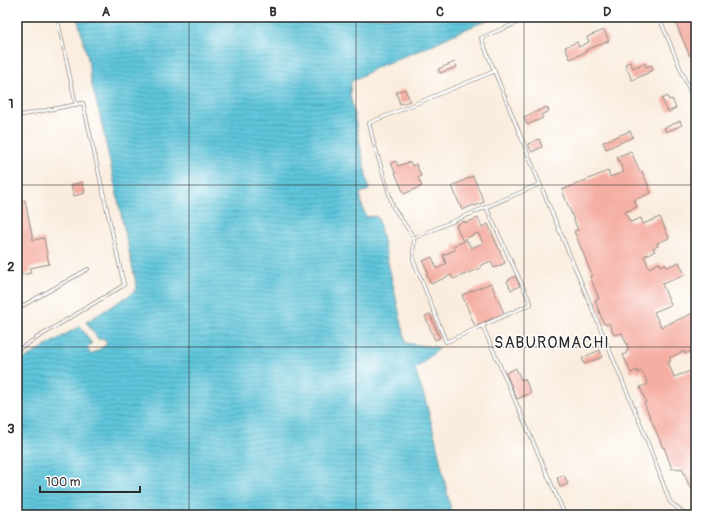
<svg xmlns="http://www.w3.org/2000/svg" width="713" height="532" viewBox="0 0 713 532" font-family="Pangolin,sans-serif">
<defs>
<pattern id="water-rules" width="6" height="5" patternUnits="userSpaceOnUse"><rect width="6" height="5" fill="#5fc6dc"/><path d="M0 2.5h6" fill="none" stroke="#4fa1b3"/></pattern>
</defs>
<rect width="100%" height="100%" fill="#fff"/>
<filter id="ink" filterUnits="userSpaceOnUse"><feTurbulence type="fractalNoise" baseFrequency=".025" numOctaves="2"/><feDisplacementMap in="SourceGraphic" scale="8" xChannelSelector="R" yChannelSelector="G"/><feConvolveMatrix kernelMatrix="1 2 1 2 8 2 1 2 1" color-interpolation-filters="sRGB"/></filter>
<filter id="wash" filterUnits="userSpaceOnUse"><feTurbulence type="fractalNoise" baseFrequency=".012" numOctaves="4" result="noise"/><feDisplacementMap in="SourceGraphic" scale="16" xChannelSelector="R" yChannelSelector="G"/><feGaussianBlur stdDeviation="0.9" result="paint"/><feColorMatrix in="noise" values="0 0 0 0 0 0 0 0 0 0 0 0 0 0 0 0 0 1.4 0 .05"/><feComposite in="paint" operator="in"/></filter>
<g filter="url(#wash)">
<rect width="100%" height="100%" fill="#faedde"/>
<!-- water -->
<polygon fill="url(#water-rules)" stroke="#457884" points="77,17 495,17 461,31 425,48 377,67 351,82 350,94 369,190 360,193 362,206 366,217 375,216 378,218 406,343 440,348 415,369 425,399 435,437 452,515 17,515 17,363 80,326 92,344 87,348 91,355 107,344 103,338 99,340 86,322 130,295 137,288 100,116 91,82 88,59"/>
<g id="blocks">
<!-- building -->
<g fill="#f5aea3">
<polygon points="673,17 692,17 696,25 696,53 690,56"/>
<polygon points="604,30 609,41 586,50 586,52 570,59 565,47 577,42 579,47 589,42 587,37"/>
<polygon points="455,62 457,67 440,73 438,69"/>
<polygon points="630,62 633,68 644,63 646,67 651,65 653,70 648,72 648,73 632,80 625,64"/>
<polygon points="405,89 410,101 400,104 396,92"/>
<polygon points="667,96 669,100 672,99 676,108 668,112 662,99"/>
<polygon points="547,107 549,111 541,115 543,118 527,125 524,117"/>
<polygon points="680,121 682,125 666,132 664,128"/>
<polygon points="630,131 633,137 606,149 603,142"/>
<polygon points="539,139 542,147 532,152 528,144"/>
<polygon points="631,151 640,172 642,171 651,193 634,200 637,207 625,212 630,222 641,218 643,224 660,217 669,238 657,243 658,246 653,248 655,251 644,256 649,268 660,263 661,266 665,264 667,267 679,262 685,275 662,284 671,305 654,312 661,327 696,312 696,353 689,352 685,354 684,351 669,358 671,361 668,362 674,377 696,369 696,485 690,488 682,468 678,469 677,468 672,469 664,447 663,448 656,431 644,403 646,402 640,387 648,384 642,371 638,373 637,370 631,373 623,355 627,353 626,351 629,350 622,333 614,335 609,323 606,325 605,323 604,324 600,314 595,300 599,299 590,276 592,275 574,231 578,230 562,190 608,171 610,177 624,172 617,157"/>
<polygon points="396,161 398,166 410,162 412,166 416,164 421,176 418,178 422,186 404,194 391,163"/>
<polygon points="473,176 484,202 475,206 474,205 462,210 452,186"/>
<polygon points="82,182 85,193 74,196 71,185"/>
<polygon points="25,200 33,240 44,238 49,264 30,268 31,273 20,275 17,260 17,202"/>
<polygon points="478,218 482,227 488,224 505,263 494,268 491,261 480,266 481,268 453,279 451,275 431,284 426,274 428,273 423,261 432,257 437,269 446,264 443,255 455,250 453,246 467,240 471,248 483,243 478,233 462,240 456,225 465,221 465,223"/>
<polygon points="515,276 520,286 511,290 507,281"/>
<polygon points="491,283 504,313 475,326 462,295"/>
<polygon points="430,314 440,338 435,340 425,316"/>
<polygon points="600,350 602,357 584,364 582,358"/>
<polygon points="516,368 521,380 525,379 531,393 517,399 506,373"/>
<polygon points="564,475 568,484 560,487 557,478"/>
</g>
</g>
</g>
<g filter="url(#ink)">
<use href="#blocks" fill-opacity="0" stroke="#928c84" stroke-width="1"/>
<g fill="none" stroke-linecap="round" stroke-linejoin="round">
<defs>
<g id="lane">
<polyline points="57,17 76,105"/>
<polyline points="531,17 481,38 540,184 643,430 670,502 686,515"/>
<polyline points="659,17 696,106"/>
<polyline points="17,116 83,103 124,285 17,350"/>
<polyline points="486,207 531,304 446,342 413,259 414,238 393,207 373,140 369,123 495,71"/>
<polyline points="414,238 540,184"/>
<polyline points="17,309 88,269"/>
<polyline points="483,327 565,515"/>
</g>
</defs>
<!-- lane casing -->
<use href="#lane" stroke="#928c84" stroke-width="4"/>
<!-- lane -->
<use href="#lane" stroke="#fff" stroke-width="2.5"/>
</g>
</g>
<!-- grid -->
<path fill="none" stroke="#2b2b2b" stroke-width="1" stroke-opacity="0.55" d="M189 17V515M356 17V515M524 17V515M17 185H696M17 347H696"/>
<g text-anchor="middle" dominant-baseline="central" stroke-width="3" stroke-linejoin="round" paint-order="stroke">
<!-- quarter labels -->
<g font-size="16" letter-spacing="1" fill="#2b2b2b" stroke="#fff">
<text x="552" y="343">SABUROMACHI</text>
</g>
</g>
<!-- margin -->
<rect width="713" height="532" fill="none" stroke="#fff" stroke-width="44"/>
<!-- scale -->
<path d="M40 486v6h100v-6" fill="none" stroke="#2b2b2b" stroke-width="2"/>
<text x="46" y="486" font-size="12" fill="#2b2b2b" stroke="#ffffff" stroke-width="3" paint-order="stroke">100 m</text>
<rect x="22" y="22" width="669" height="488" fill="none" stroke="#2b2b2b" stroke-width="1.5"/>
<g font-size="13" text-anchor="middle" font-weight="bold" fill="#2b2b2b">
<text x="106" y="16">A</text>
<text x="273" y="16">B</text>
<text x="440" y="16">C</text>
<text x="607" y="16">D</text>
<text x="11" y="108">1</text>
<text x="11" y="271">2</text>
<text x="11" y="433">3</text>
</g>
</svg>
